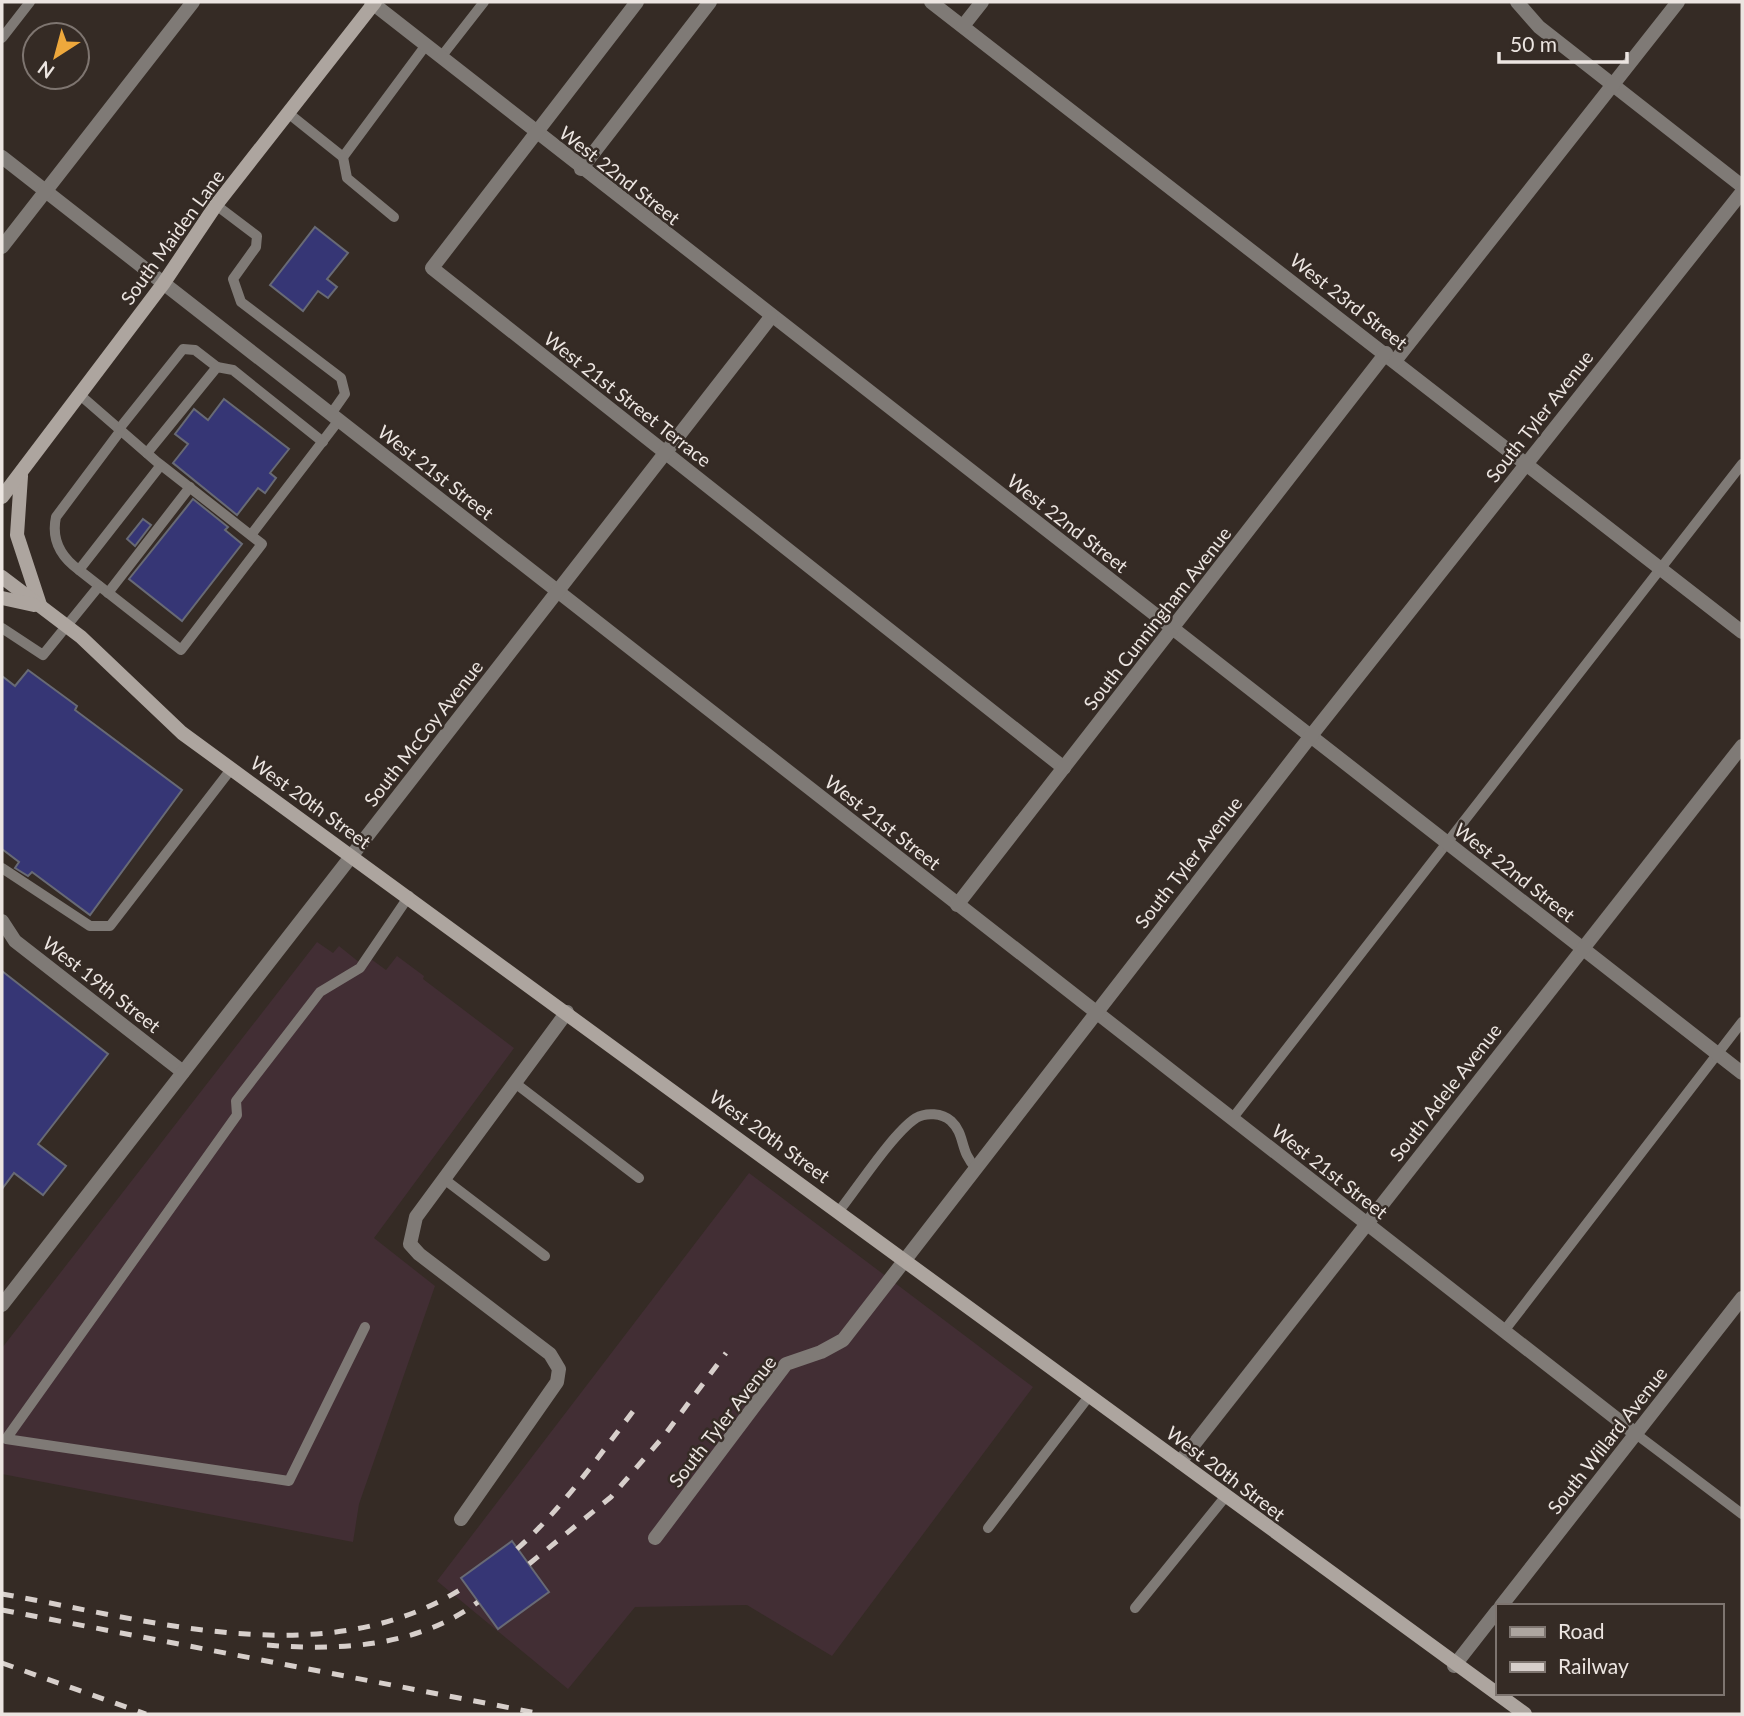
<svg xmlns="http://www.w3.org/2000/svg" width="1744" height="1716" viewBox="0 0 1744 1716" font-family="Lato,sans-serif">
<rect width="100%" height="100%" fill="#352b25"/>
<!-- industrial -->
<g fill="#422e34">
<polygon points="317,942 333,953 339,946 365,967 371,959 386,970 397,956 424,976 423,979 514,1048 374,1238 435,1286 359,1504 353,1542 2,1474 2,1348"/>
<polygon points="749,1173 1033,1387 832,1656 747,1605 635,1607 568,1689 437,1581"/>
</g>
<!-- building -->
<g fill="#363675" stroke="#686a75" stroke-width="2">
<polygon points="315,227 348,253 327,279 337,287 328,298 318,291 303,311 270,285"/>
<polygon points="224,399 289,449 270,473 276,478 265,493 258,488 237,515 173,463 188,444 175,434 194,409 208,420"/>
<polygon points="193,499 228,527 225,530 242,544 182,621 129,579"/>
<polygon points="143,519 151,525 135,546 127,539"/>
<polygon points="28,670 77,706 75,710 182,790 90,915 32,872 28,876 15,868 19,862 2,849 2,676 15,686"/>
<polygon points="2,971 108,1054 38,1144 66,1166 43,1195 14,1173 2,1189"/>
<polygon points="512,1541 549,1592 498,1629 461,1578"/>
</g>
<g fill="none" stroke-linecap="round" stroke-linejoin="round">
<!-- lane -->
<g stroke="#7f7a76" stroke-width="10">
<polyline points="2,38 30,2"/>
<polyline points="441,57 484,2"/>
<polyline points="288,113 343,157 426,45"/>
<polyline points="343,157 347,178 394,217"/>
<polyline points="216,205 257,236 256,247 233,279 241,302 341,378 345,394 331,414"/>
<polyline points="80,395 157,462 161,465 262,544 181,650 79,570 161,465"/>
<polyline points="119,429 183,349 195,350 217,367"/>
<polyline points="147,453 217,367 233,370 323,442"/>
<polyline points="251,535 339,420"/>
<path d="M79 570C61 557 51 540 56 517L121 430"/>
<polyline points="108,593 190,487"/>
<polyline points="2,628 43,655 99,586"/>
<polyline points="2,868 90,926 110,926 232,768"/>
<polyline points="515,1083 639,1178"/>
<polyline points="1232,1119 1742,464"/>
<polyline points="444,1179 545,1256"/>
<path d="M839 1211C858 1187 893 1133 916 1118 926 1112 942 1113 951 1121 966 1135 959 1151 976 1168"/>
<polyline points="365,1327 289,1481 6,1439 237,1115 236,1101 320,992 360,968 409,896"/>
<polyline points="1504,1331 1742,1022"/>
<polyline points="1636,1434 1742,1514"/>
<polyline points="988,1528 1090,1395"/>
<polyline points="1135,1608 1226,1496"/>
</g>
<!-- street -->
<g stroke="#7f7a76" stroke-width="14">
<polyline points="371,2 1742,1073"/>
<polyline points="637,2 432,268 1064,768"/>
<polyline points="931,2 1742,632"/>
<polyline points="1517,2 1539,27 1742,186"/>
<polyline points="963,26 982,2"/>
<polyline points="2,157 1636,1434"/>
<polyline points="581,169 710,2"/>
<polyline points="2,247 193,2"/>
<polyline points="1395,361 1678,2"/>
<polyline points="957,905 1386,353"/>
<polyline points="2,921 15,941 183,1072"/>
<polyline points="2,1305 771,317"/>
<polyline points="1180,1462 1742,746"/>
<polyline points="461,1519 557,1382 559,1369 550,1354 419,1254 410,1244 416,1217 567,1012"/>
<polyline points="655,1538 786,1364 821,1352 843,1340 1310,737 1742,192"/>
<polyline points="1501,1606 1742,1298"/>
<polyline points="1454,1666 1497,1611"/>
</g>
<!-- secondary -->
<g stroke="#ada59f" stroke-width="14">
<polyline points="21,476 17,535 40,605"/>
<polyline points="2,497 163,284 216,205 375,2"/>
<polyline points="2,577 81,637 182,733 1525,1714"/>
<polyline points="2,598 34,605"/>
</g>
<!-- rail -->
<g stroke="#d7cfcb" stroke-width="5" stroke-dasharray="12 12" stroke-linecap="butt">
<path d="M517 1549C564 1507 600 1454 638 1405"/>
<polyline points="529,1564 611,1497 663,1437 726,1353"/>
<path d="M2 1594C151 1620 328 1676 466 1586"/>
<polyline points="2,1610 542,1714"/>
<path d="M267 1645C340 1651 418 1647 478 1602"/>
<polyline points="2,1663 146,1714"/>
</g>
</g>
<g text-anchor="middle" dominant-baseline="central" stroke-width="5" stroke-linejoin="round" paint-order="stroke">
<!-- street labels -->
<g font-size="19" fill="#ece5e1" stroke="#352b25">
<text transform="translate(620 175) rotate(38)">West 22nd Street</text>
<text transform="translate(172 237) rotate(-54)">South Maiden Lane</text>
<text transform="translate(1349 301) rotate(38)">West 23rd Street</text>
<text transform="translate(628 399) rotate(38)">West 21st Street Terrace</text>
<text transform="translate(1539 416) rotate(-52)">South Tyler Avenue</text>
<text transform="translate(436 472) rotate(38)">West 21st Street</text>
<text transform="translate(1068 523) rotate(38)">West 22nd Street</text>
<text transform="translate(1157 618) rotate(-52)">South Cunningham Avenue</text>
<text transform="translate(423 733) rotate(-52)">South McCoy Avenue</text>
<text transform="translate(311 802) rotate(36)">West 20th Street</text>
<text transform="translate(883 822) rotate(38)">West 21st Street</text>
<text transform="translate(1188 862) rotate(-52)">South Tyler Avenue</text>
<text transform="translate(1515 872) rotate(38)">West 22nd Street</text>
<text transform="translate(102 984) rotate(38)">West 19th Street</text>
<text transform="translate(1445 1092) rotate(-52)">South Adele Avenue</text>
<text transform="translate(770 1136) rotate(36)">West 20th Street</text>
<text transform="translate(1330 1171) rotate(38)">West 21st Street</text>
<text transform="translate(722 1421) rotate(-52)">South Tyler Avenue</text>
<text transform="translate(1607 1440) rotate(-52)">South Willard Avenue</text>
<text transform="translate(1226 1473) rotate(37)">West 20th Street</text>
</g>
</g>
<!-- border -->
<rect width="1744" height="1716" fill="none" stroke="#ece5e1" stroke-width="7"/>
<!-- legend -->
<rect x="1496" y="1604" width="228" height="91" fill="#352b25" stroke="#7e7570" stroke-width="2"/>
<rect x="1510" y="1627" width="35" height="10" fill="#ada59f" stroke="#7e7570" stroke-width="2"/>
<text x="1558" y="1639" font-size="21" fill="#ece5e1">Road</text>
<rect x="1510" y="1662" width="35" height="10" fill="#d7cfcb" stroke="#7e7570" stroke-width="2"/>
<text x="1558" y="1674" font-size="21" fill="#ece5e1">Railway</text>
<!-- north arrow -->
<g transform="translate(56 56) rotate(216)"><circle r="33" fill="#352b25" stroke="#7e7570" stroke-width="2"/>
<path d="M0-5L12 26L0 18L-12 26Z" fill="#eea83c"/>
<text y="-10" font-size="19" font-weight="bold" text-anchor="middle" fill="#ece5e1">N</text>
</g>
<!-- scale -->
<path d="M1499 52v10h128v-10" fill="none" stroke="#ece5e1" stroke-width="3.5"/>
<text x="1510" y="52" font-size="21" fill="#ece5e1" stroke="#352b25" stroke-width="5" paint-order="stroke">50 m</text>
</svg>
